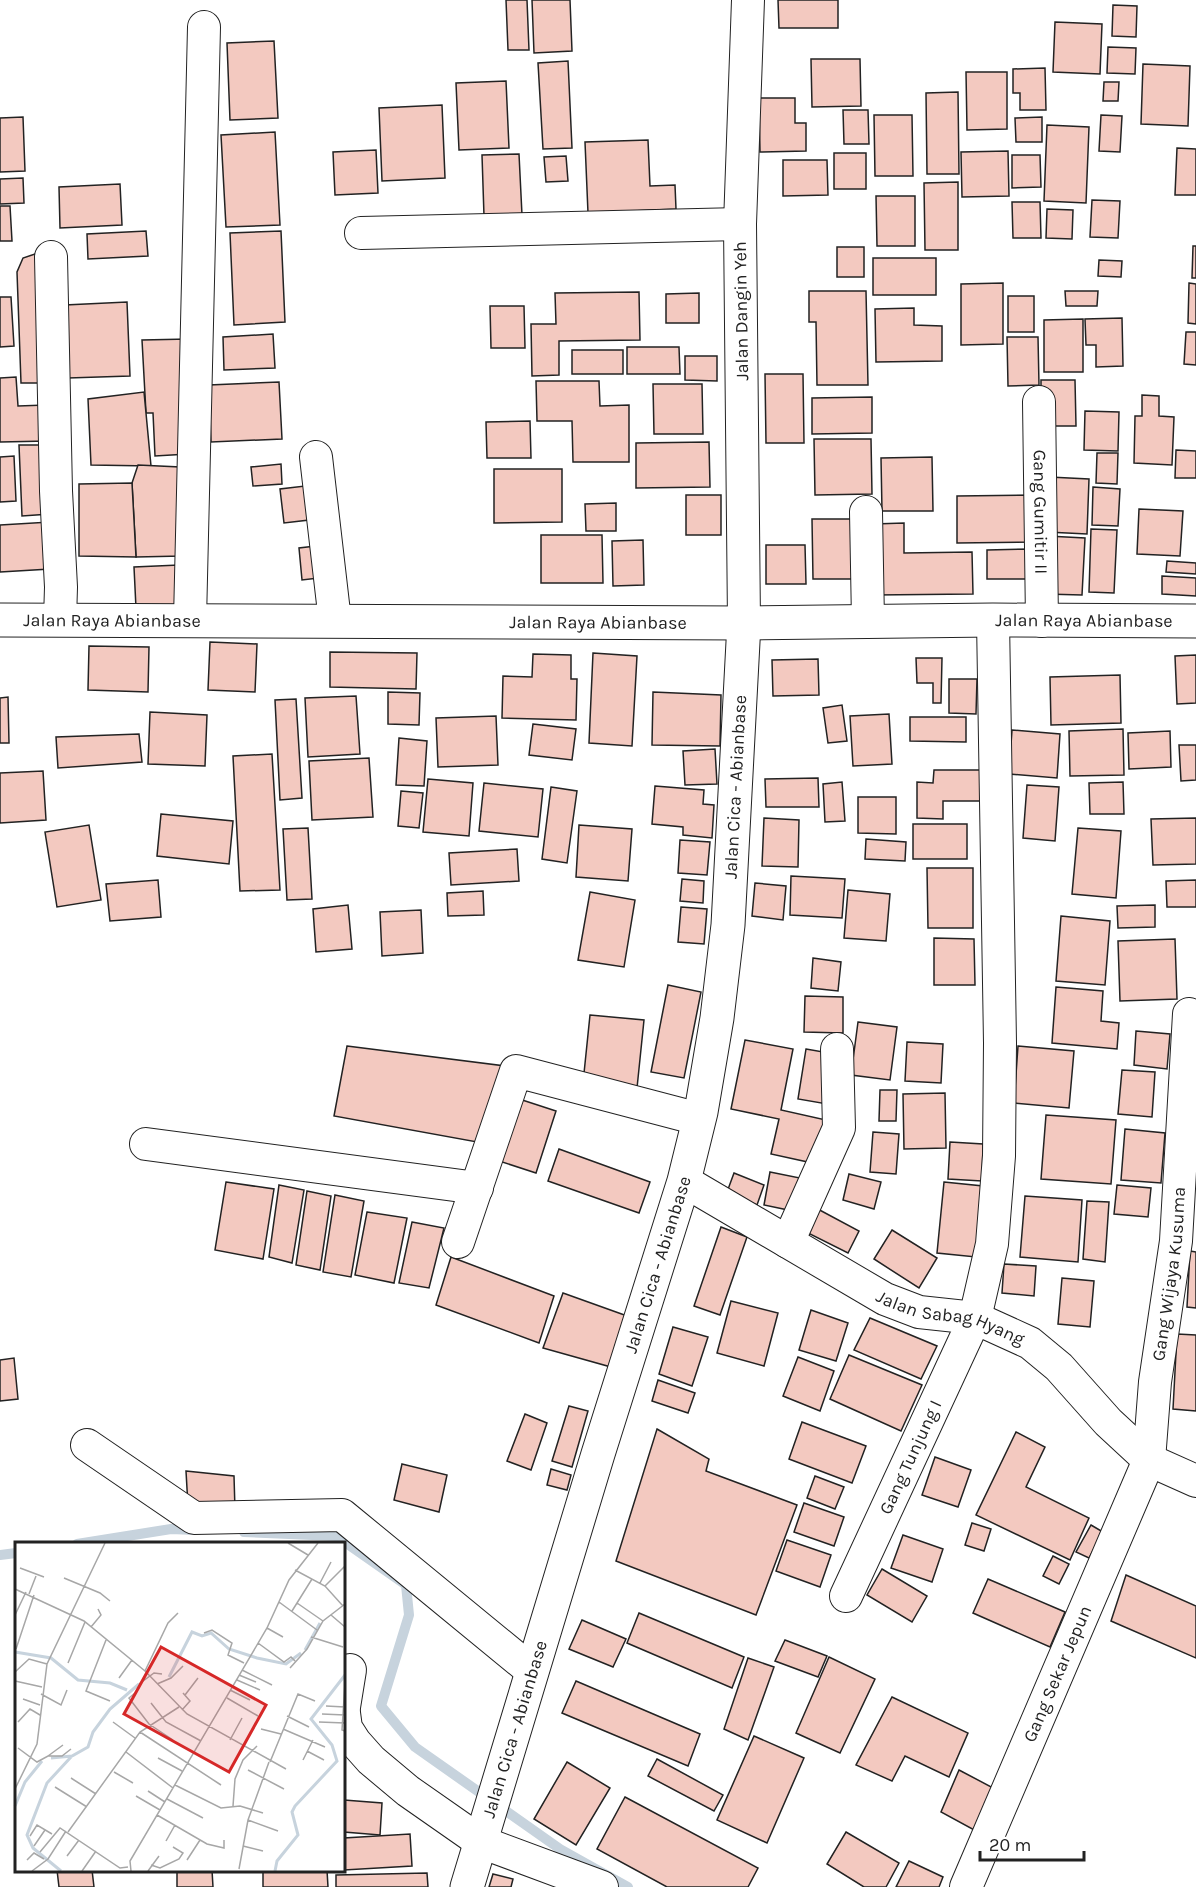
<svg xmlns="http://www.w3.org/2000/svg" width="1196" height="1887" viewBox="0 0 1196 1887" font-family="Karla,sans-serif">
<rect width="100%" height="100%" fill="#fff"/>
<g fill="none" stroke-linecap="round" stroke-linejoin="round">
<!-- stream -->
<g stroke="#c7d3dd" stroke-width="10">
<polyline points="244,1532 336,1536 406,1585 409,1615 381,1706 415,1747 560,1849 628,1887"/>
<polyline points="77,1544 171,1529 195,1530"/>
<polyline points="0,1555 16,1553"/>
</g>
</g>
<!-- building -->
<g fill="#f3c9c0" stroke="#222" stroke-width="1.5">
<polygon points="506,0 527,0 529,50 508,50"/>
<polygon points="532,0 570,0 572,51 534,53"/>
<polygon points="778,0 838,0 838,28 779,28"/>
<polygon points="1113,5 1137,6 1136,37 1112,36"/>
<polygon points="1055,22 1102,24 1100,74 1053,72"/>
<polygon points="274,41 278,118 230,120 227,43"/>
<polygon points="1108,47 1136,48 1135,74 1107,73"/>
<polygon points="811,59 860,59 861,106 812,107"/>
<polygon points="568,61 572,148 543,149 538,63"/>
<polygon points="1143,64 1190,66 1188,126 1141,124"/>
<polygon points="1045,68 1046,110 1020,110 1020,93 1013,93 1013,69"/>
<polygon points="966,72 1007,72 1007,129 967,130"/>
<polygon points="506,81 509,148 459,150 456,83"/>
<polygon points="1104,82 1119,82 1118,101 1103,101"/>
<polygon points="958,92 959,174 927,174 926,93"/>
<polygon points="759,98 795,98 795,123 806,123 806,151 760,152"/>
<polygon points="442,105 445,178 382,181 379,108"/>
<polygon points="843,110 868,110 869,144 844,144"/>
<polygon points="874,115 912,115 913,176 875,176"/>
<polygon points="1101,115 1122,116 1120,152 1099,151"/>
<polygon points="23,117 25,171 0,172 0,118"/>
<polygon points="1042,117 1042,142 1016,142 1015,118"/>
<polygon points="1047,125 1089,127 1086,203 1044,201"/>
<polygon points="275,132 280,225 226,227 221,135"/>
<polygon points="648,140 650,186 675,185 676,209 588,213 585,142"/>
<polygon points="1177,148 1196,149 1196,195 1175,195"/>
<polygon points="376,150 378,193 335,195 333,152"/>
<polygon points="1008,151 1009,196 962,197 961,152"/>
<rect x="834" y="153" width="32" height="36"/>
<polygon points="519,154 522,215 484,216 482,155"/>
<polygon points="1012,155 1040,155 1041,187 1012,188"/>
<polygon points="566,156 568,181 546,182 544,157"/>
<polygon points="783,160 827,160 828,195 783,196"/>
<polygon points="23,178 24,203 0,204 0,179"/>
<polygon points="958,182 958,250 925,250 924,183"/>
<polygon points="120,184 122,225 60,228 59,187"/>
<polygon points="876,196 915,196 915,246 877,246"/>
<polygon points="1092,200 1120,201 1118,238 1090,237"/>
<polygon points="1012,202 1040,202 1041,238 1013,238"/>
<polygon points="0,206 10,206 12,241 0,241"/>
<polygon points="1047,209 1073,210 1072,239 1046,238"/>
<polygon points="146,231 148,256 88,259 87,234"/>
<polygon points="281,231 285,322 234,325 230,233"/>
<polygon points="1193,246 1196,246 1196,278 1192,278"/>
<rect x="837" y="247" width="27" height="30"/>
<polygon points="38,253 50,383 21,383 17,272 23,258"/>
<rect x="873" y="258" width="63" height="37"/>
<polygon points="1099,260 1122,261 1121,277 1098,276"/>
<polygon points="1003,283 1003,344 961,345 961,284"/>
<polygon points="1189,283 1196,284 1196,324 1188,323"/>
<polygon points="809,291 866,291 868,385 817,385 816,322 809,322"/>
<polygon points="1065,291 1098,291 1097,306 1066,306"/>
<polygon points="639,292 640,340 559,341 559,375 532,376 531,324 556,324 555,293"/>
<polygon points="699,293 699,323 666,323 666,294"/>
<rect x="1008" y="296" width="26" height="36"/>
<polygon points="0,297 11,297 14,346 0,347"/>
<polygon points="127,302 130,376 68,378 65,305"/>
<polygon points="490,306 524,306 525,348 491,348"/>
<polygon points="914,308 914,325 942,326 942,361 876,362 875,309"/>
<polygon points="1122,318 1123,366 1096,367 1096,345 1086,345 1085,319"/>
<polygon points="1083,319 1083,372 1044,372 1044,320"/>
<polygon points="1186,332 1196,332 1196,365 1184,364"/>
<polygon points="273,334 275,368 224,370 223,337"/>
<polygon points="1007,337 1038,337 1039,385 1008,386"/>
<polygon points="189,339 188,454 155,456 153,413 146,413 142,340"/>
<polygon points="627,347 679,347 680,374 627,374"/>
<rect x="572" y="350" width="51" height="24"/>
<polygon points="685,356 717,356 717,381 685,380"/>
<polygon points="765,374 803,374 804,443 766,443"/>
<polygon points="16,377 18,406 46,405 48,441 0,442 0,378"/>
<polygon points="1041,380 1075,380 1076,426 1041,426"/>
<polygon points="536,381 599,381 600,406 629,405 629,462 573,462 572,421 537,421"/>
<polygon points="279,382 282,439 211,442 209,385"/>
<polygon points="653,384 702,384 703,434 654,434"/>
<polygon points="144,392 151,466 91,465 88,399"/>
<polygon points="1142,395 1159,396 1159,416 1174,417 1172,465 1134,463 1135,416 1142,416"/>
<polygon points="872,397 872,433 812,434 812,398"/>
<polygon points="1085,411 1119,412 1118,451 1084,450"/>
<polygon points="530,421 531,458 487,458 486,422"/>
<polygon points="814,439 871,439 872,494 815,495"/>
<polygon points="709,442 710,487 636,488 636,443"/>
<polygon points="19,445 48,445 50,514 22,516"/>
<polygon points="1176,450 1196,451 1196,478 1175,478"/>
<polygon points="1097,453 1118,453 1117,484 1096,483"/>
<polygon points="14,456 16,501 0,502 0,457"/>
<polygon points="932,457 933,511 882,511 881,458"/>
<polygon points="281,464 282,484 253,486 251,467"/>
<polygon points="138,465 180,467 182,556 136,557 132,483"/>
<polygon points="494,469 562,469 562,522 494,523"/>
<polygon points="1049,477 1089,479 1087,534 1047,532"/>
<polygon points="132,483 136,557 79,556 79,484"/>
<polygon points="305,486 309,520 284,523 280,489"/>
<polygon points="1093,487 1120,489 1118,526 1092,525"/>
<rect x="686" y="495" width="35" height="40"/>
<polygon points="1034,495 1035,542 957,543 957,496"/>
<polygon points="616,503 616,531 586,531 585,504"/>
<polygon points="1139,509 1183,511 1180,556 1137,554"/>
<polygon points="812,519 858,519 859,579 813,579"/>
<polygon points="50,522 50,569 0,572 0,525"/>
<polygon points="904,523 904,553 972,552 973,594 874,595 874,524"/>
<polygon points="1091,529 1117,530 1114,593 1089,592"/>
<polygon points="541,535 602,535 603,583 541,583"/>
<polygon points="1047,536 1085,538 1082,595 1045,594"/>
<polygon points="643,540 644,585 613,586 612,541"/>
<polygon points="324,545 327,577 302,580 299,548"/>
<polygon points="766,545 805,545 806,584 766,584"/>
<polygon points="1031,549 1032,579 987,579 987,550"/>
<polygon points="1167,561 1196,563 1196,574 1166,572"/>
<polygon points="179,565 181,606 136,608 134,567"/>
<polygon points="1162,576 1196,578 1196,596 1162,594"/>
<polygon points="210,642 257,644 255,692 208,690"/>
<polygon points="89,646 149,647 148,692 88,690"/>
<polygon points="330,652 417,653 416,689 330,687"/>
<polygon points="593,653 637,656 632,746 589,743"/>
<polygon points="533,654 571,655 571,679 577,679 576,720 502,718 503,676 532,677"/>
<polygon points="1196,655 1196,703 1177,704 1175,656"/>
<polygon points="916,658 942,658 941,703 933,703 933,683 917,683"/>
<polygon points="818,659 819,695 773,696 772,660"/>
<polygon points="1120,675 1121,723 1051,725 1050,677"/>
<polygon points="949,679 977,679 976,714 949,713"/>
<polygon points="388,692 420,693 419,725 388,724"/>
<polygon points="653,692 721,695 720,746 652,745"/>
<polygon points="356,696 360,754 308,757 305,698"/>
<polygon points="8,697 9,743 0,743 0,698"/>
<polygon points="296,699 302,798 280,800 275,700"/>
<polygon points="842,705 847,741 828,743 823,708"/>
<polygon points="150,712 207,715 205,766 148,764"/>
<polygon points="889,714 892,764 853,766 850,716"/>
<polygon points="496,716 498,765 438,767 436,718"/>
<polygon points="910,717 966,717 966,742 910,741"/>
<polygon points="533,724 576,729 572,760 529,755"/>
<polygon points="1123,729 1124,775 1070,776 1069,731"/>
<polygon points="1012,730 1060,734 1057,778 1009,774"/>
<polygon points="1170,731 1171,767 1129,769 1128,733"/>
<polygon points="139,734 142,762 58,768 56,737"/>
<polygon points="399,738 427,741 424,786 396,785"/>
<polygon points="1179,745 1196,745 1196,780 1181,781"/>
<polygon points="715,749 717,784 685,785 683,751"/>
<polygon points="272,754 280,890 240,891 233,756"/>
<polygon points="369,758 373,817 312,820 309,761"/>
<polygon points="934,770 980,770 980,801 943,801 943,819 917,818 917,782 933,783"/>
<polygon points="43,771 46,820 0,823 0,773"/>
<polygon points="818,778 819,807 766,807 765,779"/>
<polygon points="428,779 473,783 469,836 423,832"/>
<polygon points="842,782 845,821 825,822 823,784"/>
<polygon points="1123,782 1124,814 1090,814 1089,783"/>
<polygon points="484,783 543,789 538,837 479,831"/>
<polygon points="1027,785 1059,787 1055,841 1023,838"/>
<polygon points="655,786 704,790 703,804 714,805 712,838 683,835 683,827 652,824"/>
<polygon points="551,787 577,791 567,863 542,859"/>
<polygon points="401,791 423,793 419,828 398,826"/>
<polygon points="858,797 896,797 896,834 858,833"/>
<polygon points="161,814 233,821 229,864 157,856"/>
<polygon points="764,818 799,820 798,867 762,866"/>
<polygon points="1196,818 1196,864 1153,865 1151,819"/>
<rect x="913" y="824" width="54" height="35"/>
<polygon points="89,825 101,900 57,907 45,832"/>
<polygon points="579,825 632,829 628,881 576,877"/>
<polygon points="308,828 312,899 287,900 283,829"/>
<polygon points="1078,828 1121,831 1116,898 1072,894"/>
<polygon points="866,839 906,842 905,861 865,859"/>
<polygon points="680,840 710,842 707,875 678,873"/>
<polygon points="517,849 519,881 451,885 449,853"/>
<polygon points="927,868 973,868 973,928 928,928"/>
<polygon points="791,876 845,879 842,918 790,915"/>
<polygon points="682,879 704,881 703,903 680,901"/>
<polygon points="158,880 161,917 110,921 106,884"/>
<polygon points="1196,880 1196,907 1167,907 1166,881"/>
<polygon points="755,883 786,886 783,920 752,916"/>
<polygon points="848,890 890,894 886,941 844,938"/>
<polygon points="483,891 484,915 448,916 447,893"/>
<polygon points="590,892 635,900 624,967 578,960"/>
<polygon points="348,905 352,949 316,952 313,909"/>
<polygon points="1155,905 1155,927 1118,928 1117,906"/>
<polygon points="681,907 707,909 704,944 678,942"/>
<polygon points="421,910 423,953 382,956 380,912"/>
<polygon points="1061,916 1110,921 1105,985 1056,981"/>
<polygon points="934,938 974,939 975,985 934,985"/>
<polygon points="1175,939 1177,999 1120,1001 1118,941"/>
<polygon points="813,958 841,962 838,991 811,988"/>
<polygon points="668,985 701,992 684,1078 651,1072"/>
<polygon points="1056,987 1103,991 1101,1021 1119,1023 1117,1049 1052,1043"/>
<polygon points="805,996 843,997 843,1033 804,1032"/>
<polygon points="590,1015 644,1020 637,1088 583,1083"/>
<polygon points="858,1022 897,1027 890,1080 851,1075"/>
<polygon points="1136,1031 1170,1034 1167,1069 1134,1065"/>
<polygon points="745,1040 793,1049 781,1110 826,1120 817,1164 771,1154 779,1119 731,1109"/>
<polygon points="907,1042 943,1044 941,1083 905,1081"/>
<polygon points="347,1046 505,1066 477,1142 334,1116"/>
<polygon points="1018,1046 1074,1051 1069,1108 1014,1103"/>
<polygon points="806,1049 835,1054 827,1104 798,1099"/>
<polygon points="1122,1070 1155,1072 1152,1117 1118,1114"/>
<polygon points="880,1090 897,1090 896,1121 879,1121"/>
<polygon points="945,1093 946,1148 904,1149 903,1094"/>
<polygon points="510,1096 556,1111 536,1173 490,1158"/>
<polygon points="1046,1115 1116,1120 1111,1184 1041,1179"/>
<polygon points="1125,1129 1165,1133 1161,1183 1121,1180"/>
<polygon points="873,1132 899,1134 896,1174 870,1172"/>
<polygon points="950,1142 983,1144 982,1181 948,1179"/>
<polygon points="559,1149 650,1182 639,1213 548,1181"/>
<polygon points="770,1172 800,1178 793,1211 764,1205"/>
<polygon points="734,1173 764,1185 757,1205 727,1192"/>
<polygon points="849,1174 881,1182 874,1209 843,1200"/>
<polygon points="226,1182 274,1189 263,1259 215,1250"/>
<polygon points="944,1182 983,1186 976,1257 937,1253"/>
<polygon points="279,1185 304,1190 292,1263 269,1257"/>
<polygon points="1117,1185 1151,1188 1148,1217 1114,1214"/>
<polygon points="307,1191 331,1196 320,1270 296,1265"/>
<polygon points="335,1195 364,1201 351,1277 323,1272"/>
<polygon points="1025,1196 1082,1200 1078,1262 1020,1257"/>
<polygon points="1087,1201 1109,1202 1105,1262 1083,1259"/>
<polygon points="814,1207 859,1231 848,1253 802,1230"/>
<polygon points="367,1212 407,1218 394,1283 355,1275"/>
<polygon points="412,1222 444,1228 429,1288 399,1283"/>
<polygon points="721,1227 747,1237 720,1315 694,1306"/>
<polygon points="892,1230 937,1258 919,1288 874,1259"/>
<polygon points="1190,1251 1196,1252 1196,1308 1187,1307"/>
<polygon points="451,1257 554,1296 539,1343 436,1305"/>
<polygon points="1004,1264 1036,1266 1034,1296 1002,1293"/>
<polygon points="1062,1278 1094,1281 1090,1327 1058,1324"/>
<polygon points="563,1293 630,1317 611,1367 543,1348"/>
<polygon points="731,1301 778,1313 764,1366 717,1353"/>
<polygon points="811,1310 848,1323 836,1361 799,1350"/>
<polygon points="870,1318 937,1346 921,1379 854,1350"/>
<polygon points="673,1327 708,1337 692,1386 659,1374"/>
<polygon points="1177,1334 1196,1335 1196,1411 1173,1409"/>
<polygon points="849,1355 922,1385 901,1431 830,1399"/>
<polygon points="798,1357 834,1371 820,1411 783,1396"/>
<polygon points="14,1358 18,1399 0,1401 0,1360"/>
<polygon points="658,1380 695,1393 688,1413 652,1401"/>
<polygon points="569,1406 588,1411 572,1467 552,1461"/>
<polygon points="525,1414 547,1423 531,1470 507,1461"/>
<polygon points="802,1422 866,1446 852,1483 789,1459"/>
<polygon points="657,1429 709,1459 706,1471 797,1505 756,1615 616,1561"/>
<polygon points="1016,1432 1045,1447 1026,1487 1089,1518 1070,1560 976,1515"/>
<polygon points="935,1457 971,1470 958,1507 922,1495"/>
<polygon points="402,1464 447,1475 439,1512 394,1500"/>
<polygon points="551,1469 571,1475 567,1490 547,1485"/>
<polygon points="186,1471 234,1476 235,1510 188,1506"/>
<polygon points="815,1476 844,1487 835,1509 807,1498"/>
<polygon points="804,1503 844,1517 834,1546 794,1532"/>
<polygon points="972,1523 991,1529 984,1551 965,1545"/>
<polygon points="1091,1525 1103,1532 1089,1558 1076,1552"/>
<polygon points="903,1535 943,1549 932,1582 891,1568"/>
<polygon points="787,1540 831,1555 820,1587 776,1571"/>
<polygon points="1053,1556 1069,1564 1059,1584 1043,1576"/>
<polygon points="882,1569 927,1596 912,1622 867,1595"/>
<polygon points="1126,1575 1196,1606 1196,1658 1111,1621"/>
<polygon points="988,1579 1065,1612 1050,1647 973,1613"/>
<polygon points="639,1613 744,1657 732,1688 627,1643"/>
<polygon points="582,1620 626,1639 613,1667 569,1649"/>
<polygon points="785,1640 827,1656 818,1677 775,1661"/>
<polygon points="829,1657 875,1679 840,1753 796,1733"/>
<polygon points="748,1658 774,1667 748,1740 724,1729"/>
<polygon points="576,1681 700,1734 688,1766 562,1713"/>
<polygon points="892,1697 968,1733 949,1777 905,1756 892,1781 856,1765"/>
<polygon points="754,1736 804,1758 767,1843 717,1820"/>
<polygon points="657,1759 723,1795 714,1811 648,1776"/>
<polygon points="567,1762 610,1788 576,1845 534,1819"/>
<polygon points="959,1770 997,1790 976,1831 941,1812"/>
<polygon points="625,1797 758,1868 748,1887 667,1887 597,1849"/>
<polygon points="344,1800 382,1803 380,1835 344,1832"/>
<polygon points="846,1832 899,1863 886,1887 864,1887 827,1864"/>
<polygon points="410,1834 412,1866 344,1870 344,1838"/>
<polygon points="909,1861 943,1877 939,1887 896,1887"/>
<polygon points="57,1870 92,1870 94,1887 59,1887"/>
<polygon points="177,1870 212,1870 213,1887 177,1887"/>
<polygon points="327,1870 328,1887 263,1887 263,1872"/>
<polygon points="427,1873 428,1887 336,1887 336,1875"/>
<polygon points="493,1874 513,1879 511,1887 489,1887"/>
</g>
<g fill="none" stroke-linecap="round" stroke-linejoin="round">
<defs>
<g id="street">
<polyline points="361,233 740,224"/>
<polyline points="51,257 56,491 61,587 60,620"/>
<path id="s1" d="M1039 402 1042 621"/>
<polyline points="316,457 335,621"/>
<polyline points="866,512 868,621"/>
<polyline points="190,620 204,27"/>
<polyline points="744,623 740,224 748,0"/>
<polyline points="146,1144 477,1188"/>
<path id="s2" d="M684 1181 885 1299 919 1312 975 1318 1030 1343 1059 1367 1108 1422 1149 1460 1196 1481"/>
<polyline points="458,1242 516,1071 699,1119"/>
<polyline points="788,1242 839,1128 837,1049"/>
<polyline points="87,1445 194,1518 342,1515 532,1671"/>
<path id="s3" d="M846 1596 975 1318 992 1244 999 1156 1000 1043 993 620"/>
<polyline points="344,1707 350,1670"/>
<polyline points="344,1713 346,1728 355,1742 371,1760 408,1791 481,1842 602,1887"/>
<path id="s4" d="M966 1887 1149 1460 1155 1382 1176 1241 1189 1014"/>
</g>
<g id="secondary">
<path id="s5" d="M0 620 744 623 993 620 1196 621"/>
<path id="s6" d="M467 1887 598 1454 684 1181 701 1112 717 1018 728 925 744 623"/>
</g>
</defs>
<!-- street casing -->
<use href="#street" stroke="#222" stroke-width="34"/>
<!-- secondary casing -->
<use href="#secondary" stroke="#222" stroke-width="35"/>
<!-- street -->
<use href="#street" stroke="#fff" stroke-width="32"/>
<!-- secondary -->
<use href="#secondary" stroke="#fff" stroke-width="33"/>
</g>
<g text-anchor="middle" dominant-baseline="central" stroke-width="4.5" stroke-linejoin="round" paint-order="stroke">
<!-- street labels -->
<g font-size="18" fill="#222" stroke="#fff">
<text transform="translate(741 311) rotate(-91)">Jalan Dangin Yeh</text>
<text stroke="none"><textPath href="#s1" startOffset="110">Gang Gumitir II</textPath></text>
<text stroke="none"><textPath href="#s5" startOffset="112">Jalan Raya Abianbase</textPath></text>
<text stroke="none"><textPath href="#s5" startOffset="1084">Jalan Raya Abianbase</textPath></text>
<text stroke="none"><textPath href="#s5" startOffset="598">Jalan Raya Abianbase</textPath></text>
<text stroke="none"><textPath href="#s6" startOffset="1137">Jalan Cica - Abianbase</textPath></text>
<text stroke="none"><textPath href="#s6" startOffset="651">Jalan Cica - Abianbase</textPath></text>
<text stroke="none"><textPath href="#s4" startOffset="652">Gang Wijaya Kusuma</textPath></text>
<text stroke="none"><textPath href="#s2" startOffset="302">Jalan Sabag Hyang</textPath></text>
<text stroke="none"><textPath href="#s3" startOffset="153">Gang Tunjung I</textPath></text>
<text stroke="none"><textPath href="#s4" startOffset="232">Gang Sekar Jepun</textPath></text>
<text stroke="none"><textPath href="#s6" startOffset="165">Jalan Cica - Abianbase</textPath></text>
</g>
</g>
<!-- overview -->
<g transform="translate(15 1542)">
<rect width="330" height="330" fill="#fff"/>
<path fill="none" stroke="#c7d3dd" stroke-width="3" d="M290 108 305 81M0 110 36 116 63 138 95 141 112 148M154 135 177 90 187 94 196 91 214 107 242 116 271 122 286 111M36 216 57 214 73 205 78 190 95 167 124 142M0 264 10 240 27 219M46 329 18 306 12 293 32 241 56 215M260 329 262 319 283 293 277 270 280 264 322 219 317 203 296 177 330 133"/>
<path fill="none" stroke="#a7a7a7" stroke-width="1.5" d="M273 1 293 13M5 26 29 35M280 28 310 44 328 64M49 36 85 51 95 59M305 41 316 20M310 44 330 24M0 47 69 79 130 129 172 172 271 227M14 52 21 34M264 60 302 88M282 61 308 79M277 69 297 37M0 73 11 50M316 73 330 85M76 85 86 73 83 67M252 86 268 95M189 91 197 88 217 101 213 113 229 121M296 95 328 105M91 98 71 149 95 159M243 101 269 120 276 115 280 119M1 107 19 53M53 121 70 80M275 126 292 107 308 79 330 62M227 128 257 143M130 129 153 81 163 71M0 130 14 117 32 122M224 133 241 140M104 136 117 118M222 138 245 148M0 139 27 145M330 141 327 188 330 189M124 142 139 131 147 132M142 142 156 136 168 124M215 148 235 158M120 151 114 156 134 182 158 198M26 152 46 163 52 148M170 153 183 136M212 156 243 174M8 157 25 163M136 161 151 180 186 199M311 164 330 165M167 168 175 159 168 151M307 172 330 173M272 174 294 185M3 180 15 167 25 173M98 180 120 196M304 180 330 181M246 187 266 192M268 187 310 205M125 190 206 243M215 198 227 176M3 206 22 220 33 214H47L56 207M292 209 309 218M111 210 158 246M33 214 48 203M143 216 167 229M288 218 298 198M255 220 283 152 300 159M233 228 269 247M99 230 118 241M56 236 81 252M160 243 206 266 225 264 248 271M40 245 72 265M0 247 22 202 32 122 90 1M133 249 150 260M121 254 145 268M152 257 188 276M218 264 220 237 228 218 242 204M142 273 192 302 209 306V298M233 278 263 289M53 290 125 190 164 165M15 294 22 283 37 292M151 299 160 283M19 304 30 288M228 304 248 309M25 310 45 286 105 326 113 325M52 314 64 298M12 318 19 311 29 317M172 318 185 298M136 323 145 326 164 317 168 311 158 305M224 327 233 278 254 220M17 329 33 317 51 289M67 329 81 309M116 329 115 319 252 86 274 38 303 1M133 329 144 314"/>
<path fill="#d62828" fill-opacity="0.15" stroke="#d62828" stroke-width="3" d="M146 105 251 163 214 230 109 172Z"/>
<rect width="330" height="330" fill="none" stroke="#222" stroke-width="3"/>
</g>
<!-- scale -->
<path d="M980 1851v9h104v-9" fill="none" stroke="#222222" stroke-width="3"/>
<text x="989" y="1851" font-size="18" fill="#222222" stroke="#ffffff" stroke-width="4.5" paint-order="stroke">20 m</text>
</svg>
